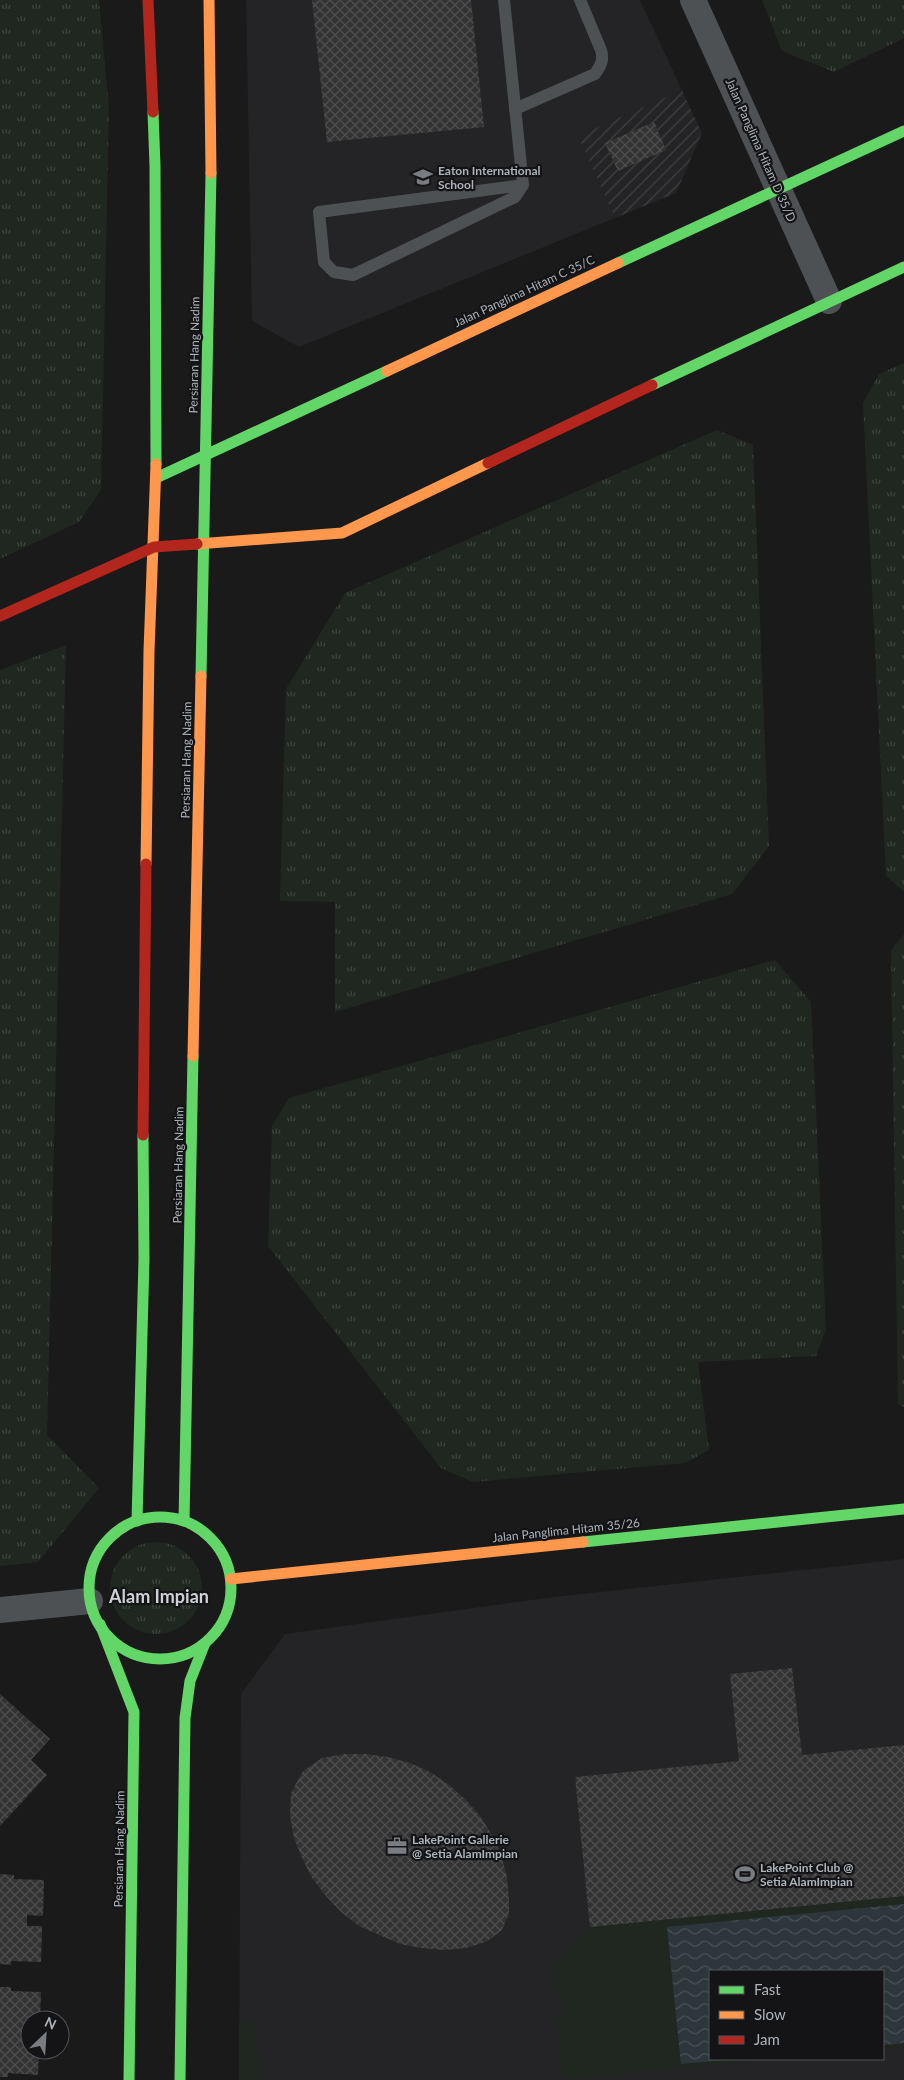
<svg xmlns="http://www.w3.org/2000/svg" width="904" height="2080" viewBox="0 0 904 2080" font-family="Lato,sans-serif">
<defs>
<pattern id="industrial-furrows" width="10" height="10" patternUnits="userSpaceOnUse" patternTransform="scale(1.25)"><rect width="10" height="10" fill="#242426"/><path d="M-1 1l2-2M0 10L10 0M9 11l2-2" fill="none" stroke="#414143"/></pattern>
<pattern id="grass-tufts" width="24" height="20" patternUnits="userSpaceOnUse" patternTransform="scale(1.25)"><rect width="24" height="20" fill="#202720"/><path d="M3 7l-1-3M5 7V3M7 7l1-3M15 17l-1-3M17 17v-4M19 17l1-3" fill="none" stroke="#3e443e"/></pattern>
<pattern id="water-waves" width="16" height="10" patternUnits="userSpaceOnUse" patternTransform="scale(1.25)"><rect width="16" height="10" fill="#2d373b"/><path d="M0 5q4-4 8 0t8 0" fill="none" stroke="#495255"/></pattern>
<pattern id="building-cross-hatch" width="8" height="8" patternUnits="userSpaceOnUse" patternTransform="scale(1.25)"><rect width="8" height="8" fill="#333334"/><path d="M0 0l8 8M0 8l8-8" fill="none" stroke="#4e4e4f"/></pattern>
</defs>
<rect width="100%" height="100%" fill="#1a1a1a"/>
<!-- built -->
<g fill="#242426" fill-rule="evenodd">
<polygon points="246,0 640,0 682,90 578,136 615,218 299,347 252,321"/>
<path d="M904 1559V2080H239L241 1694 285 1634 554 1597ZM710 1971H883V2059H710Z"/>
</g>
<!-- industrial -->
<polygon fill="url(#industrial-furrows)" points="682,90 702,133 676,193 615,218 578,136"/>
<!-- grass -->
<g fill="url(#grass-tufts)">
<polygon points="0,0 99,0 109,108 101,490 79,522 0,559"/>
<polygon points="762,0 904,0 904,38 834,72 782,51"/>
<polygon points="904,363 904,891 903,891 886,876 863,403 879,374"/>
<polygon points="717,430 753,445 769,846 732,894 335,1012 335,902 280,901 286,689 345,593"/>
<polygon points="66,645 47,1435 99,1488 38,1562 0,1566 0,670"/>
<polygon points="904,934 904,1407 898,1404 891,950"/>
<polygon points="775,960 811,1002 826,1330 816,1356 698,1362 709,1450 685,1463 473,1482 441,1468 268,1246 272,1126 289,1098"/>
<circle cx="156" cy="1588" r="46"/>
</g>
<!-- garden -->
<g fill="#202720">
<path d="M904 1745V2046L883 2048V1971H710V2059H773L563 2079 556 2016 563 2014 567 2007C566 1999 562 1996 554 1994L553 1967 590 1926 575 1777Z"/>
<polygon points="239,2021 256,2021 256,2042 263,2080 239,2080"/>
</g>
<!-- water -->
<polygon fill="url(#water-waves)" points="904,1904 904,2043 883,2045 883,1971 710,1971 710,2059 735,2059 681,2064 667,1927"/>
<!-- building -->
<g fill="url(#building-cross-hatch)">
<polygon points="312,0 471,0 484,127 327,142"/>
<polygon points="654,122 666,150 618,171 605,143"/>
<polygon points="792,1668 802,1755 904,1745 904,1896 590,1927 575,1777 739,1761 730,1674"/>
<polygon points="0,1694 50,1739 31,1760 47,1775 0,1826"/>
<polygon points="344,1754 366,1754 388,1757 410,1763 430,1772 449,1785 465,1799 480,1816 492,1835 501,1855 507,1877 509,1899 509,1914 502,1930 486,1942 466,1948 444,1950 421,1948 400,1944 359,1926 341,1912 326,1896 312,1878 302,1858 294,1838 290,1816 291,1793 303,1771 322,1758"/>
<polygon points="0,1874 14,1875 14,1879 44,1880 43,1916 27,1915 27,1926 42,1926 41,1962 11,1961 11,1965 0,1964"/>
<polygon points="0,1987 11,1987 11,1991 41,1992 40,2020 30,2020 30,2027 24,2027 24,2038 30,2038 30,2050 39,2050 38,2075 8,2073 8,2077 0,2077"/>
</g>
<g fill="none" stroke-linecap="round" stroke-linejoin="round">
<!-- lane -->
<g stroke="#4e5153" stroke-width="12">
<polyline points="504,0 523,185 515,197 353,275 334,272 324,262 319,212 523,185"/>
<path d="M515 109 595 74C601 65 604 60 601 50L580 0"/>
</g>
<!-- street -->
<g stroke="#4e5153" stroke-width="26">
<polyline points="693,0 829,301"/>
<polyline points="0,1610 90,1601"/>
</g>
<!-- fast -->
<g stroke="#63d668" stroke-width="11">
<polyline points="153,112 155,166 156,464"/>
<polyline points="618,263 904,131"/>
<polyline points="652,385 904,267"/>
<polyline points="156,478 387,371"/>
<polyline points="201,676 211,173"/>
<circle cx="160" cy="1588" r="71"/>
<polyline points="137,1521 144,1259 143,1135"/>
<polyline points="184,1521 193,1056"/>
<polyline points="583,1542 904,1509"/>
<polyline points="100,1624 134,1712 129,2080"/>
<polyline points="180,2080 185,1718 190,1681 205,1643"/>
</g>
<!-- slow -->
<g stroke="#ff974d" stroke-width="11">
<polyline points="209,0 211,173"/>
<polyline points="387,371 618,263"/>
<polyline points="197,544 342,533 488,463"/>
<polyline points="146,864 149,651 156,464"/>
<polyline points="193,1056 201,676"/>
<polyline points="231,1579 583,1542"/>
</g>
<!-- jam -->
<g stroke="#b3261e" stroke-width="11">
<polyline points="148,0 153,112"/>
<polyline points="488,463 652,385"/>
<polyline points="0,616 154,547 197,544"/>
<polyline points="143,1135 146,864"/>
</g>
</g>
<!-- icons -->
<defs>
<symbol id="school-bare" viewBox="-9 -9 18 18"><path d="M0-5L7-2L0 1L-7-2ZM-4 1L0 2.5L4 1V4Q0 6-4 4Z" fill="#797d82" stroke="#141416" stroke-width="2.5" paint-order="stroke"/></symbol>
<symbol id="office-bare" viewBox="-9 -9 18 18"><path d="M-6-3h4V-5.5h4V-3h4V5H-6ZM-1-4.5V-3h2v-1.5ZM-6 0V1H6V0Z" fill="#797d82" stroke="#141416" stroke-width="2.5" paint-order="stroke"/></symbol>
<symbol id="stadium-bare" viewBox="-9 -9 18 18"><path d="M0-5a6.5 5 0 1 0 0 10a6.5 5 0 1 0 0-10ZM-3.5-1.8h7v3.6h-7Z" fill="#797d82" stroke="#141416" stroke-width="2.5" paint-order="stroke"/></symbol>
</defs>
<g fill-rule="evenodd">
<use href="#school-bare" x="409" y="163" width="28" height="28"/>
<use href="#office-bare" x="383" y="1832" width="28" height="28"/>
<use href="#stadium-bare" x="731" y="1860" width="28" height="28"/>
</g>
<g text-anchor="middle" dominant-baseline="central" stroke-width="4.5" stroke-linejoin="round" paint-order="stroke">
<!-- street labels -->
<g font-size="12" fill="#acb3ba" stroke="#141416">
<text transform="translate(761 150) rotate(66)">Jalan Panglima Hitam D 35/D</text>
<text transform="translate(524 291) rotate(-25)">Jalan Panglima Hitam C 35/C</text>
<text transform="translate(194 355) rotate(-89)">Persiaran Hang Nadim</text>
<text transform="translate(186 760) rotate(-89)">Persiaran Hang Nadim</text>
<text transform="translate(178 1165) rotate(-89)">Persiaran Hang Nadim</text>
<text transform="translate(566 1530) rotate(-6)">Jalan Panglima Hitam 35/26</text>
<text transform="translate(119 1849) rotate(-89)">Persiaran Hang Nadim</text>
</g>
<!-- poi labels -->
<g font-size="12" font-weight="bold" fill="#acb3ba" stroke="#141416" text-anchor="start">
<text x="438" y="170">Eaton International<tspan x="438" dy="14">School</tspan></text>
<text x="412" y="1839">LakePoint Gallerie<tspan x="412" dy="14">@ Setia AlamImpian</tspan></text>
<text x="760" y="1867">LakePoint Club @<tspan x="760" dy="14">Setia AlamImpian</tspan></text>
</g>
<!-- district labels -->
<g font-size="18" font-weight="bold" fill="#cdd1d6" stroke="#141416">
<text x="159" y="1596">Alam Impian</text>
</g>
</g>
<!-- legend -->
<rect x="709" y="1970" width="175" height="90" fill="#141416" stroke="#515458"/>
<rect x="719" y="1986" width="25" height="8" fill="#63d668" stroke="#515458"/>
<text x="754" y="1995" font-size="15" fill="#acb3ba">Fast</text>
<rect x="719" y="2011" width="25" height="8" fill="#ff974d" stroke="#515458"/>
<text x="754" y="2020" font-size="15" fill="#acb3ba">Slow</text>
<rect x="719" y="2036" width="25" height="8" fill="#b3261e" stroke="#515458"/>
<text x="754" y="2045" font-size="15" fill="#acb3ba">Jam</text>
<!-- north arrow -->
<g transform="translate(45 2035) rotate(25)"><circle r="24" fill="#141416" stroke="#515458"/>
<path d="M0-4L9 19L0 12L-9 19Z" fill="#797d82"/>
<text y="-8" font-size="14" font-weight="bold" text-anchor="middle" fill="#acb3ba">N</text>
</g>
</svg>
